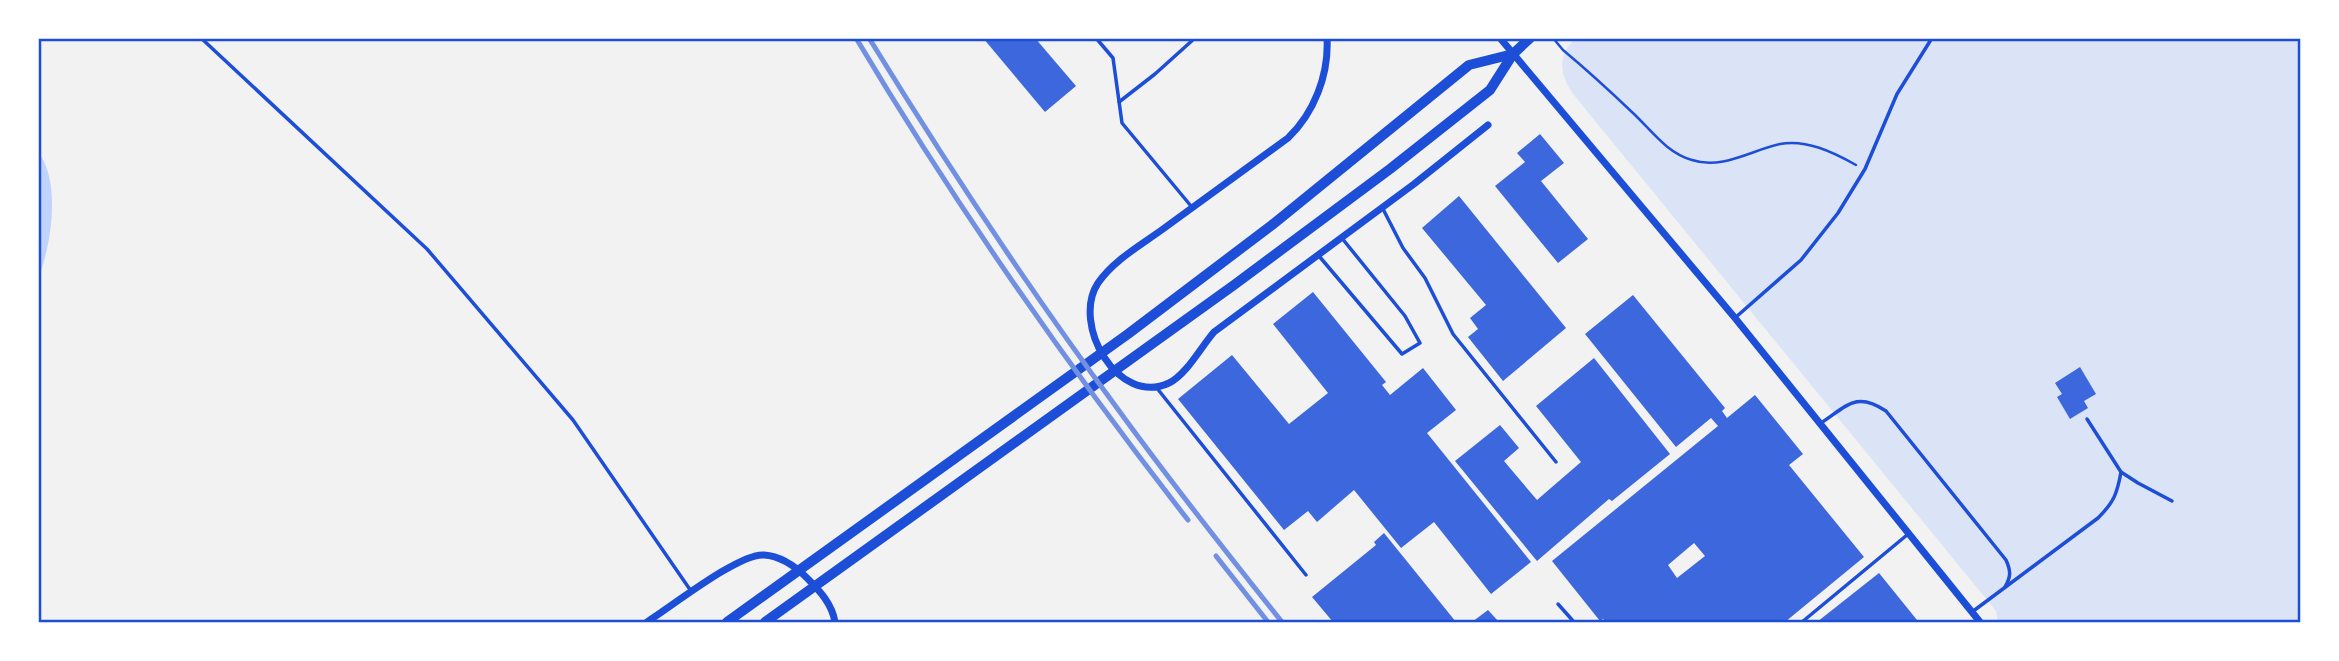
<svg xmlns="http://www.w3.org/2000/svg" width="2339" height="661" viewBox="0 0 2339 661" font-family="'PT Sans Narrow',sans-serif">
<rect width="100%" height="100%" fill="#f2f2f2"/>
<!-- green -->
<path fill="#dbe4f7" d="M1576 38 2300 39V622H1998L1996 611 1573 94C1560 75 1556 55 1576 38Z"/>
<!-- water -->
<path fill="#bfd3fe" d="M39 153C61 184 51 244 39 277Z"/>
<!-- building -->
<g fill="#3d67dc" fill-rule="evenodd">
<polygon points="983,38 1035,38 1076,86 1045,112"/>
<polygon points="1540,134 1564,163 1541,181 1588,239 1558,263 1495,186 1525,162 1517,153"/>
<polygon points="1459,196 1566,328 1503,381 1468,337 1478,329 1470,318 1486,305 1422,228"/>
<polygon points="1313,292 1386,382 1382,385 1390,395 1423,368 1456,410 1427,433 1531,562 1491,594 1434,522 1401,548 1354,490 1317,522 1308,511 1284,530 1178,399 1232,355 1289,424 1328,393 1273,324"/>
<path d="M1633 295 1725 408 1722 411 1727 418 1755 395 1803 454 1789 465 1864 557 1785 622H1606L1603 619 1600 621 1552 561 1718 426 1711 418 1676 447 1585 334ZM1694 543 1705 556 1677 578 1668 565Z"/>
<polygon points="1594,358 1670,454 1612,501 1609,499 1537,561 1455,461 1500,425 1519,448 1504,461 1537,500 1581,462 1536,406"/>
<polygon points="2080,367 2096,394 2084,401 2088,408 2070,419 2057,397 2062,394 2055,383"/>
<polygon points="1384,533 1456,622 1333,622 1312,597 1376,545 1374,542"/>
<polygon points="1879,573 1917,620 1914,622 1817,622"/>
<polygon points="1488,610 1499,622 1472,622"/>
</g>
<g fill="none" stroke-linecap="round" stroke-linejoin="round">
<!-- path -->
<path stroke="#1d4ed8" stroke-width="2.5" d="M1553 38 1563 50C1587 70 1611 92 1634 114 1652 131 1667 153 1692 160 1722 170 1752 150 1780 144 1806 139 1833 152 1856 165"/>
<!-- service -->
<g stroke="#1d4ed8" stroke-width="3.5">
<polyline points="201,38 427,249 573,420 691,591"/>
<polyline points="1096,38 1113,58 1122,123 1191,206"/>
<polyline points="1119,102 1155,74 1195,38"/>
<polyline points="1383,209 1403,248 1425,278 1453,334 1556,462"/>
<polyline points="1319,256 1402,354 1420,343 1405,316 1341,237"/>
<polyline points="1736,317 1801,260 1838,213 1865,169 1897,94 1932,38"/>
<polyline points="1156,387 1306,575"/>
<polyline points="2087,419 2121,472 2138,483 2172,501"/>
<path d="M1821 423C1847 406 1856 391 1886 411L2006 560C2011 571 2011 577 2005 587"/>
<polyline points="1558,604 1574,622"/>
<path d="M1972 612 2098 518C2114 502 2117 494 2121 472"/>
<polyline points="1802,622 1907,535"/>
</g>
<!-- minor -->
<g stroke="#1d4ed8" stroke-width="7">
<path d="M1327 38C1329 75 1314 113 1288 138 1247 168 1205 198 1163 229 1141 245 1114 260 1098 283 1071 324 1118 407 1169 383 1186 375 1201 347 1214 332L1414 184 1488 125"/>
<polyline points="1500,38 1735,318 1980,622"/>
<path d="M647 622C671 607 739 553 764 555 780 556 796 567 807 578 820 591 832 604 835 622"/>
</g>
<!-- primary -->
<g stroke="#1d4ed8" stroke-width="10">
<polyline points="727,622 1128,334 1272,225 1469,65 1513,54"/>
<polyline points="765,622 1234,285 1390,169 1490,90 1513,54 1530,38"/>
</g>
<!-- rail -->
<g stroke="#7290e2" stroke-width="5">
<path d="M856 38C955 204 1070 369 1188 520"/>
<path d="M869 38C947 165 1029 289 1117 408 1170 481 1226 552 1282 622"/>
<polyline points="1216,556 1268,622"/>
</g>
</g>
<!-- border -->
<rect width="2339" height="661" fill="none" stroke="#ffffff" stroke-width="80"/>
<rect x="40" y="40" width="2259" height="581" fill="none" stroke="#1d4ed8" stroke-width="2.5"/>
</svg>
